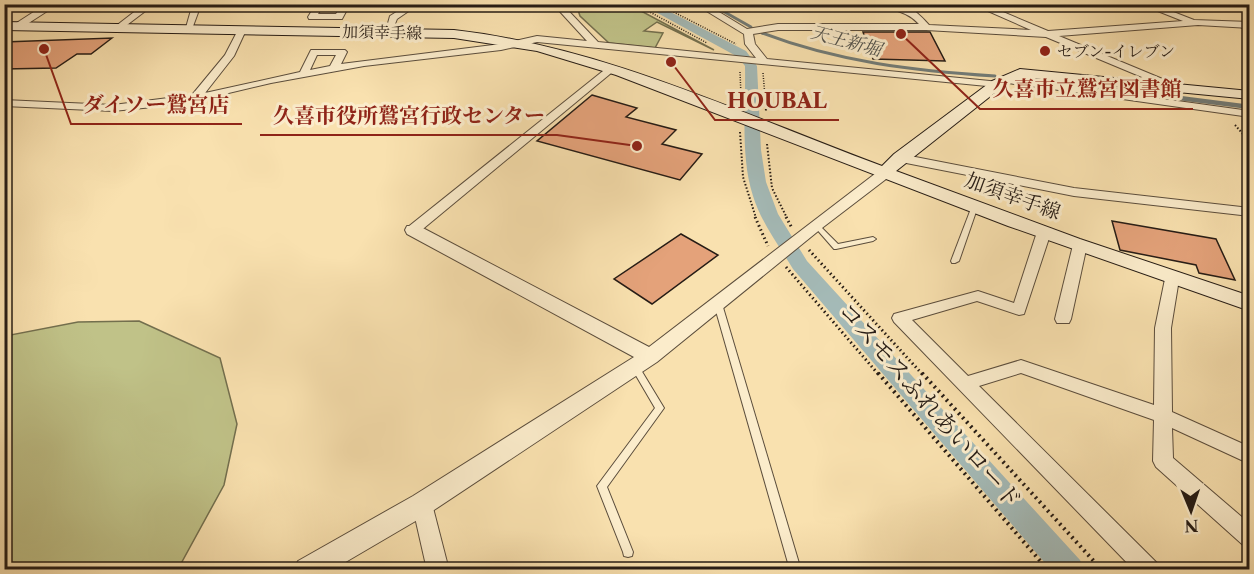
<svg xmlns="http://www.w3.org/2000/svg" width="1254" height="574" viewBox="0 0 1254 574" font-family="'Libre Caslon Text','Noto Serif JP',serif">
<rect width="100%" height="100%" fill="#f9e1af"/>
<filter id="stains"><feTurbulence type="fractalNoise" baseFrequency=".00333" numOctaves="4"/><feColorMatrix values="0 0 0 0 .2 0 0 0 0 .09 0 0 0 0 .02 0 0 0 .5 -.17"/></filter>
<radialGradient id="worn" r=".72"><stop offset=".6" stop-color="#630" stop-opacity="0"/><stop offset="1" stop-color="#630" stop-opacity=".3"/></radialGradient>
<!-- green -->
<g fill="#c0c288" stroke="#736f4e" stroke-width="1.5">
<polygon points="576,4 630,5 714,50 657,22 644,31 663,33 655,48 609,43 580,16"/>
<polygon points="139,321 220,358 237,424 224,485 178,569 5,569 5,336 78,322"/>
</g>
<g fill="none" stroke-linecap="round" stroke-linejoin="round">
<!-- stream-far1 -->
<g stroke="#727b76" stroke-width="3">
<polyline points="714,6 751,27"/>
<path d="M762 33C838 62 915 71 995 76"/>
<polyline points="1026,78 1167,96"/>
</g>
<!-- stream -->
<polyline stroke="#727b76" stroke-width="4.5" points="1156,95 1250,107"/>
<!-- canal -->
<path fill="#a4bab7" fill-rule="evenodd" d="M641 4H655L746 51 757 66 761 150 766 182 778 214 807 261 1080 560 1084 570H1051L793 269C779 246 761 222 753 196 740 155 746 108 745 66L738 57Z"/>
</g>
<!-- building -->
<g fill="#e4a27a" stroke="#261c15" stroke-width="1.5">
<polygon points="863,32 930,32 945,61 873,59"/>
<polygon points="112,38 91,54 77,54 56,68 4,69 4,42"/>
<polygon points="592,95 637,108 626,117 676,130 662,144 702,154 680,180 537,141"/>
<polygon points="1112,221 1216,239 1235,280 1199,273 1196,265 1120,250"/>
<polygon points="681,234 718,255 652,304 614,279"/>
</g>
<g fill="none" stroke-linecap="round" stroke-linejoin="round">
<defs>
<g id="service">
<polygon points="1239,24 1243,24 1250,29 1250,32 1239,26"/>
<polygon points="975,204 978,206 959,261 955,263 952,263 951,261 972,206"/>
<polygon points="816,223 818,224 838,244 873,237 876,239 873,241 836,249 834,249 813,225"/>
<polygon points="718,301 722,304 801,570 790,570 714,304"/>
<polygon points="635,364 638,365 664,408 607,487 633,552 632,556 628,557 624,556 623,552 597,486 655,408 631,367 632,365"/>
</g>
<g id="minor">
<polygon points="46,4 151,4 152,6 119,31 116,30 116,26 138,9 52,8 21,28 15,28 15,24"/>
<polygon points="316,4 324,4 318,14 336,14 342,4 350,4 342,19 309,19 308,17"/>
<polygon points="409,4 419,4 397,19 391,34 385,34 390,16"/>
<path d="M553 4H562L598 42 756 58 745 44 744 34 695 4H706L747 29 778 24H919C898 1 865 10 837 11L833 8 837 5C855 5 884 0 901 4 912 7 921 16 929 25L1031 30 972 4H984L1048 31 1183 21 1140 4H1153L1194 20 1250 22V28L1198 25 1059 36 1177 85V89L1173 90 1046 37 926 30H778L753 34 755 44 767 59 1000 82V78L1004 77 1250 111V117L1001 82V86L997 87 537 42 501 50 364 66 271 83 195 101 153 107 113 111 4 106V100L113 105 192 95 225 55 238 30 242 27 246 30 234 56 205 93 300 72 311 50H345L347 52 341 64 501 44 537 36 587 41ZM317 55H336L330 66 310 70Z"/>
<polygon points="195,7 199,10 192,29 185,31 191,10"/>
<polygon points="608,67 616,69 418,233 408,233 406,230 408,227"/>
<polygon points="900,154 1074,188 1250,208 1250,216 1074,196 896,161 896,155"/>
<polygon points="1044,228 1051,232 1024,314 1019,315 977,301 912,320 968,376 1021,360 1154,405 1155,328 1165,279 1167,276 1177,276 1179,279 1171,328 1172,412 1250,447 1250,464 1172,428 1173,458 1250,524 1250,548 1243,545 1156,467 1153,461 1154,420 1021,373 979,386 1157,563 1160,570 1134,570 894,322 892,318 894,314 978,291 1014,303 1037,232"/>
<polygon points="1080,241 1087,245 1071,319 1069,323 1057,323 1055,319 1073,245"/>
<polygon points="422,495 429,498 432,504 449,570 427,570 412,504 415,498"/>
</g>
<polygon id="tertiary" points="885,169 890,170 892,173 890,176 822,228 657,362 431,512 332,570 294,570 298,561 413,496 634,357 407,234 405,230 407,226 419,226 649,347 880,170"/>
<path id="secondary" d="M4 22 454 30C604 47 742 114 882 166L894 154 992 81 1020 69 1250 91V99L1022 77 1002 87 896 171 1080 239 1250 296V311L1008 226 616 75 537 51 454 38 4 30Z"/>
</defs>
<!-- service casing -->
<use href="#service" stroke="#5b4d3c" stroke-width="2"/>
<!-- minor casing -->
<use href="#minor" stroke="#5b4d3c" stroke-width="2"/>
<!-- tertiary casing -->
<use href="#tertiary" stroke="#5b4d3c" stroke-width="2"/>
<!-- secondary casing -->
<use href="#secondary" stroke="#261c15" stroke-width="2"/>
<!-- path-far3 -->
<g stroke="#261c15" stroke-width="1.5" stroke-dasharray="1 1.5" stroke-linecap="butt">
<polyline points="635,4 707,43"/>
<polyline points="658,4 736,44"/>
<polyline points="740,72 741,96"/>
<polyline points="763,73 765,96"/>
</g>
<!-- path-far2 -->
<g stroke="#261c15" stroke-width="2" stroke-dasharray="1.5 2" stroke-linecap="butt">
<polyline points="741,95 741,101"/>
<polyline points="765,95 766,111"/>
<polyline points="1235,125 1250,142"/>
<polyline points="740,132 743,177 756,218"/>
<polyline points="767,144 772,188 787,218"/>
</g>
<!-- path-far1 -->
<g stroke="#261c15" stroke-width="3" stroke-dasharray="1.5 3" stroke-linecap="butt">
<polyline points="755,217 768,246"/>
<polyline points="786,217 792,228"/>
<polyline points="809,250 923,375"/>
<polyline points="786,267 879,375"/>
</g>
<!-- path -->
<g stroke="#261c15" stroke-width="4" stroke-dasharray="2 4" stroke-linecap="butt">
<polyline points="878,373 1048,570"/>
<polyline points="922,373 1102,570"/>
</g>
<!-- service -->
<use href="#service" fill="#fbeccb" fill-rule="evenodd"/>
<!-- minor -->
<use href="#minor" fill="#fbeccb" fill-rule="evenodd"/>
<!-- tertiary -->
<use href="#tertiary" fill="#fbeccb" fill-rule="evenodd"/>
<!-- secondary -->
<use href="#secondary" fill="#fbeccb" fill-rule="evenodd"/>
</g>
<!-- markers -->
<circle fill="#8f2418" stroke="#fbeccb" stroke-width="2" cx="1045" cy="51" r="6"/>
<g text-anchor="middle" dominant-baseline="central" stroke-width="6" stroke-linejoin="round" paint-order="stroke">
<!-- far-street labels -->
<g font-size="16" fill="#261c15" stroke="#fbeccb">
<text transform="translate(382 32) rotate(1)">加須幸手線</text>
</g>
<!-- far-poi labels -->
<g font-size="16" fill="#261c15" stroke="#fbeccb" text-anchor="start">
<text x="1057" y="51">セブン-イレブン</text>
</g>
<!-- far-water labels -->
<g font-size="18" font-style="italic" fill="#52534e" stroke="#fbeccb">
<text transform="translate(846 41) rotate(15)">天王新堀</text>
</g>
<!-- street labels -->
<g font-size="20" fill="#261c15" stroke="#fbeccb">
<text transform="translate(1013 196) rotate(20)">加須幸手線</text>
</g>
<!-- near-street labels -->
<g font-size="24" fill="#261c15" stroke="#fbeccb">
<text transform="translate(930 405) rotate(49)">コスモスふれあいロード</text>
</g>
</g>
<!-- callouts -->
<path fill="none" stroke="#8f2418" stroke-width="2" d="M901 34L980 109H1193M671 62L715 120H839M44 49L71 124H242M637 146L557 135H260"/>
<g fill="#8f2418" stroke="#fbeccb" stroke-width="2">
<circle cx="901" cy="34" r="6"/>
<circle cx="671" cy="62" r="6"/>
<circle cx="44" cy="49" r="6"/>
<circle cx="637" cy="146" r="6"/>
</g>
<g font-size="21" text-anchor="middle" font-weight="bold" fill="#8f2418" stroke="#fbeccb" stroke-width="6" stroke-linejoin="round" paint-order="stroke">
<text x="1087" y="96">久喜市立鷲宮図書館</text>
<text x="777" y="108">HOUBAL</text>
<text x="156" y="112">ダイソー鷲宮店</text>
<text x="409" y="123">久喜市役所鷲宮行政センター</text>
</g>
<!-- margin -->
<rect width="1254" height="574" fill="none" stroke="#f9e1af" stroke-width="24"/>
<rect x="6" y="6" width="1242" height="562" fill="none" stroke="#261c15" stroke-width="3"/>
<rect x="12" y="12" width="1230" height="550" fill="none" stroke="#261c15" stroke-width="1.5"/>
<!-- north arrow -->
<g transform="translate(1191 511) rotate(178)" stroke="#fbeccb" stroke-width="4.5" paint-order="stroke">
<path d="M0-4.5L10 22L0 15L-10 22Z" fill="#261c15"/>
<text y="-9" font-size="16" font-weight="bold" text-anchor="middle" fill="#261c15">N</text>
</g>
<rect width="100%" height="100%" filter="url(#stains)"/>
<rect width="100%" height="100%" fill="url(#worn)"/>
</svg>
